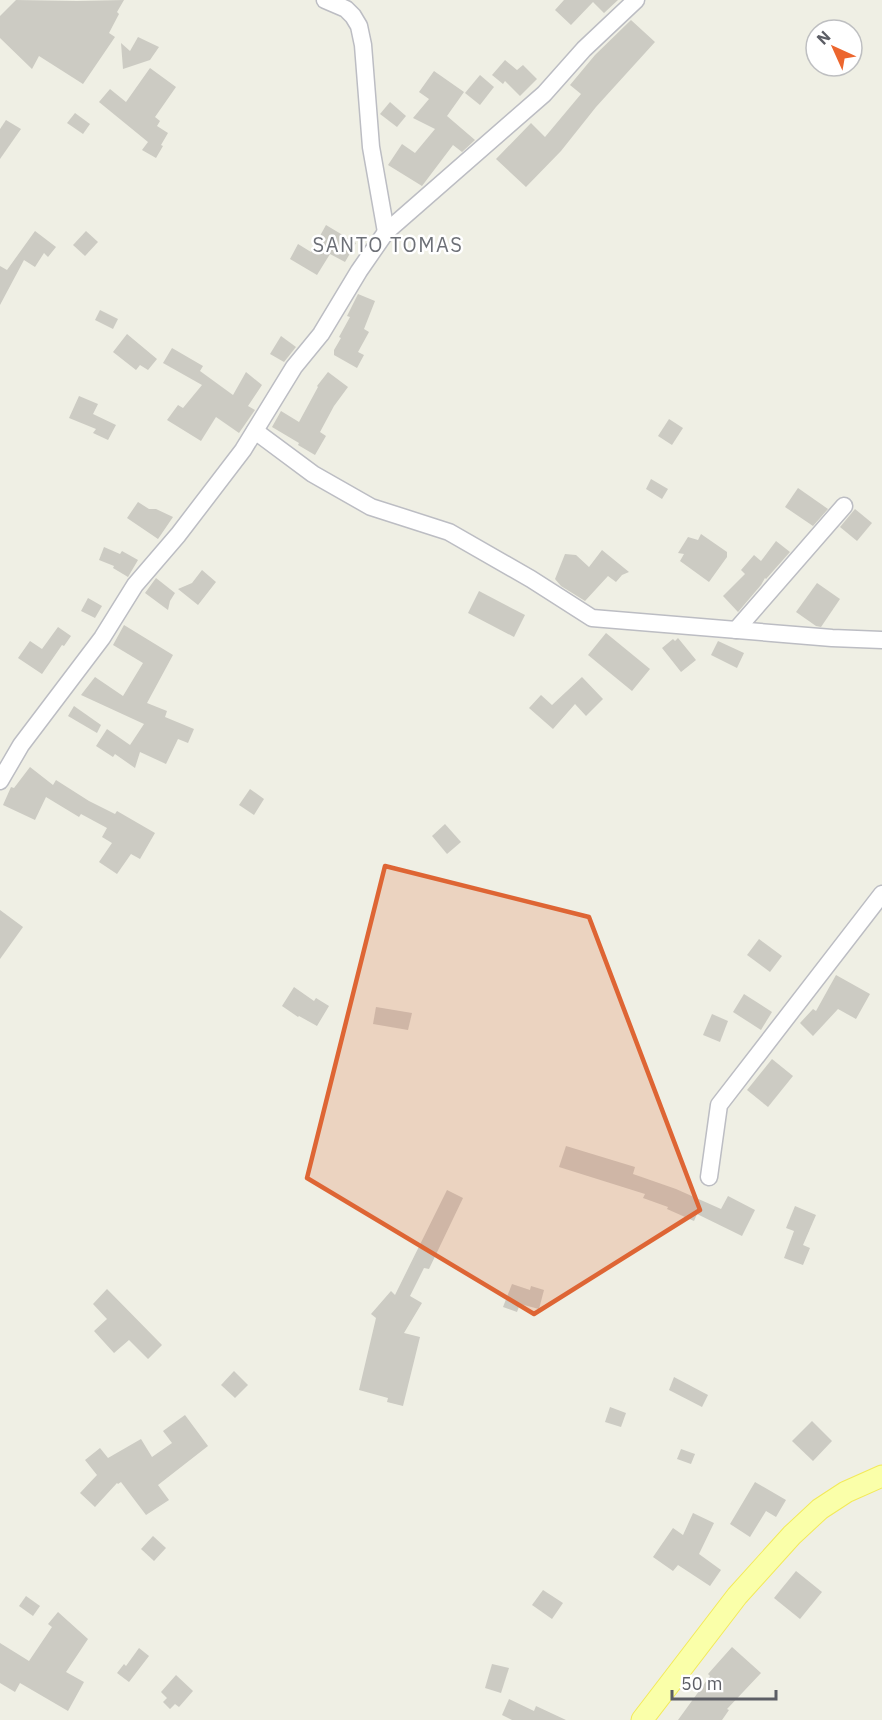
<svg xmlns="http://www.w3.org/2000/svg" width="882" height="1720" viewBox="0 0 882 1720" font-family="'IBM Plex Sans',sans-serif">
<rect width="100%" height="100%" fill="#efefe4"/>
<!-- building -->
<g fill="#cccbc3">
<polygon points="16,0 77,1 124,0 117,12 119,14 109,33 115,37 83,84 39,56 32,69 0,38 0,16"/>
<polygon points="564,0 618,0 604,13 593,2 571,25 555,10"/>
<polygon points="631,20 655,42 596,107 561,151 526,187 496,159 531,123 545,137 581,94 570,85 595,55"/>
<polygon points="138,37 159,47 150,60 123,69 121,43 130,51"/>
<polygon points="505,60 517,70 523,65 537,79 520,96 505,81 503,84 492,75"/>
<polygon points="150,68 176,87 155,117 160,121 157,126 168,133 161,145 163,146 156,158 142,150 148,142 99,102 110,89 126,102"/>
<polygon points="434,71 464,92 447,116 475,140 462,152 453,145 422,186 388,165 402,144 415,153 435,129 413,118 429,99 419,92"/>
<polygon points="480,75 494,87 480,105 465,93"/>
<polygon points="390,102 406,116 397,127 380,114"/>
<polygon points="75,113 90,124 83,134 67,123"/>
<polygon points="6,120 21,129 0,159 0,129"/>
<polygon points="326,225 356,243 345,262 330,254 317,275 290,259 298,244 311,252"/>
<polygon points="35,231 56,247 48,257 44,253 35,267 24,260 0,305 0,266 7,270"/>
<polygon points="86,231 98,242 85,256 73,245"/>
<polygon points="358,294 375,301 364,329 369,332 358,352 364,355 357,368 334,355 334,350 341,338 339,337 350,317 347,316"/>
<polygon points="100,310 118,319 113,329 95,320"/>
<polygon points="127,334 157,359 148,370 140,365 136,370 113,352"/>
<polygon points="281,336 296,347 284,362 270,354"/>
<polygon points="172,348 203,366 200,371 233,395 246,372 262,385 248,406 255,410 239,433 216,417 201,441 167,420 178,405 183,408 202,385 163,363"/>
<polygon points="328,372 348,387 334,406 320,432 326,436 315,455 298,445 299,443 272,427 281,411 299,422 318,387 317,386"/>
<polygon points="79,396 98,404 93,414 116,425 108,440 93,433 96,429 69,418"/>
<polygon points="669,419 683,428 672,445 658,436"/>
<polygon points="651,479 668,489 662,499 646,489"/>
<polygon points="798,488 828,509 813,526 785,507"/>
<polygon points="138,502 149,509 156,509 173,517 158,539 127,518"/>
<polygon points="855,509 872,523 857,541 840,527"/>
<polygon points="701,534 727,552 727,557 709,582 680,561 684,554 678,553 688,537 698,540"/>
<polygon points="776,541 790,552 766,579 765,578 761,585 738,612 723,596 745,574 741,570 754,555 761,561"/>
<polygon points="104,547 120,554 122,551 138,560 128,577 113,568 114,566 99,560"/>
<polygon points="602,550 629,572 622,575 616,582 608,576 585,601 561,586 555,579 565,554 576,555 589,567"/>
<polygon points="202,570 216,582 198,605 178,589 192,583"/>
<polygon points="156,578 175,593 170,601 168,610 145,593"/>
<polygon points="817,583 840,599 821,627 816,626 796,612"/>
<polygon points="479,591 525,615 514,637 468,613"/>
<polygon points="88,598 102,606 95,618 81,611"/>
<polygon points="124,625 173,655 147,703 167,711 165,717 194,729 188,743 178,739 166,764 140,752 135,768 115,754 113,757 96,746 107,729 130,745 144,724 81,695 95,677 123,696 143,663 113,645"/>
<polygon points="58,627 71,636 64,646 62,645 42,674 18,658 30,641 42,649"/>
<polygon points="606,633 650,669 632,691 588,655"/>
<polygon points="678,638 696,660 681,672 662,648 673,639 675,641"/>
<polygon points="718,641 744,653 737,668 711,655"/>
<polygon points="582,677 603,699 586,716 575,704 553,729 529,708 541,695 552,705"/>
<polygon points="74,706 101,725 97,733 68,716"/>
<polygon points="30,767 53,785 56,780 89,801 115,814 117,811 155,833 140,859 131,854 117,874 99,862 112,843 102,837 107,828 81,814 79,817 46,797 35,820 3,805 11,787 14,788"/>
<polygon points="250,789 264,799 254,815 239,805"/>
<polygon points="445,824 461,842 447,854 432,836"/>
<polygon points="0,910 23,927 0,959"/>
<polygon points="759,939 782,956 770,972 747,955"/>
<polygon points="836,975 870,994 856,1019 838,1009 813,1036 800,1023 813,1009 816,1011"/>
<polygon points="294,987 314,1001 316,998 329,1006 317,1026 299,1016 298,1017 282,1006"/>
<polygon points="744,994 772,1012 761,1030 733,1012"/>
<polygon points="376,1007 412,1013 408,1030 373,1024"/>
<polygon points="712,1014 728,1021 720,1042 703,1035"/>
<polygon points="772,1059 793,1076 768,1107 747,1090"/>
<polygon points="566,1146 635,1167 633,1174 676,1189 721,1209 728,1196 755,1210 742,1236 697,1214 694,1221 667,1209 668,1207 643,1198 645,1194 559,1167"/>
<polygon points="447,1190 463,1198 429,1269 424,1268 410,1296 422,1303 404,1333 420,1337 403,1406 387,1402 388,1398 359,1390 376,1318 371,1314 391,1291 395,1295"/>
<polygon points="795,1206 816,1215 803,1245 810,1248 803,1265 784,1258 794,1231 786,1228"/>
<polygon points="512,1284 530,1290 531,1286 544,1290 539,1309 520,1304 517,1312 503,1307"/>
<polygon points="107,1289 162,1345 148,1359 129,1340 114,1353 94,1331 107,1319 93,1304"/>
<polygon points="234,1371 248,1385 235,1398 221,1385"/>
<polygon points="674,1377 708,1395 702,1407 669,1390"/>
<polygon points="610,1407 626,1413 621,1427 605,1422"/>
<polygon points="185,1415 208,1446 158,1485 169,1500 146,1515 121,1482 118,1484 117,1483 95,1507 80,1493 97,1475 85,1460 100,1448 108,1458 141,1439 152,1457 172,1443 163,1431"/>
<polygon points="812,1421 832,1441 813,1461 792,1441"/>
<polygon points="681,1449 695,1454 691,1464 677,1459"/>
<polygon points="755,1482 786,1500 776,1517 766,1511 750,1537 730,1524"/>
<polygon points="693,1513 714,1523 699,1554 721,1570 710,1586 678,1565 673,1571 653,1557 673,1528 683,1535"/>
<polygon points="153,1536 166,1548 154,1561 141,1549"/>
<polygon points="796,1571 822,1592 800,1619 774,1598"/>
<polygon points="543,1590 563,1603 552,1619 532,1605"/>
<polygon points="26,1596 40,1606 33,1616 19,1606"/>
<polygon points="58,1612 88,1639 66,1672 84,1682 68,1711 20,1683 15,1692 0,1683 0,1643 29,1661 52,1627 48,1624"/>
<polygon points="732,1647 761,1673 727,1709 729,1710 722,1720 678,1720 710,1676 708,1674"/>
<polygon points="139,1648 149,1656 129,1682 117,1673 124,1664 126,1666"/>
<polygon points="492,1664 509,1668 501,1693 485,1688"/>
<polygon points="176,1675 193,1691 179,1707 175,1704 170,1709 163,1702 167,1698 161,1692"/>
<polygon points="509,1699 534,1711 536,1706 566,1720 512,1720 502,1715"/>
</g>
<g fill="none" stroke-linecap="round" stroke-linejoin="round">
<defs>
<g id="minor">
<polyline points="325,0 346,9 353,16 359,26 363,45 371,147 386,232"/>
<polyline points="255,431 313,474 371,507 449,532 531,579 592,618 832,638 882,640"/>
<polyline points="736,630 844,506"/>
<polyline points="0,781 21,745 102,638 135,585 178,535 243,450 294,367 321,334 359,271 386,232 544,94 584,49 636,0"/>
<polyline points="709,1177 719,1105 882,894"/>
</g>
<polyline id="major" points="642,1720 737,1596 792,1535 820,1509 846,1492 882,1476"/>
</defs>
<!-- minor casing -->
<use href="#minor" stroke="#bcbdc3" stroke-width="19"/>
<!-- major casing -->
<use href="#major" stroke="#f3ea59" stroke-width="23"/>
<!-- minor -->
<use href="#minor" stroke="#fff" stroke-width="16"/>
<!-- major -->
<use href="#major" stroke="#faffa9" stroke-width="21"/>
</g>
<!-- marked area -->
<path fill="#de6534" fill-opacity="0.2" stroke="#de6534" stroke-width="4.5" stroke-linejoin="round" d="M385 866 589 917 700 1210 534 1314 307 1178Z"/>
<g text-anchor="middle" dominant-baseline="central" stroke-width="5" stroke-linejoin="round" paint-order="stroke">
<!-- quarter labels -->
<g font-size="20" letter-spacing="1.5" fill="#6d7077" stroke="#fff">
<text x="388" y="244">SANTO TOMAS</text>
</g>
</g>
<!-- north arrow -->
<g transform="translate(834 48) rotate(315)"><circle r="28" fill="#ffffff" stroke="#bebfc1" stroke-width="1.5"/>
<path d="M0-4.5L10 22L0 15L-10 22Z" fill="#ec662e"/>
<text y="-9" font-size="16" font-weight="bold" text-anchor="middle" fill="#5c5e65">N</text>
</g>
<!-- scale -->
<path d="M672 1690v9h104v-9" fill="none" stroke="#5c5e65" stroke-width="3"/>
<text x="681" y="1690" font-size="18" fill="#5c5e65" stroke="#ffffff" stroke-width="4.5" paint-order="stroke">50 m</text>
</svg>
